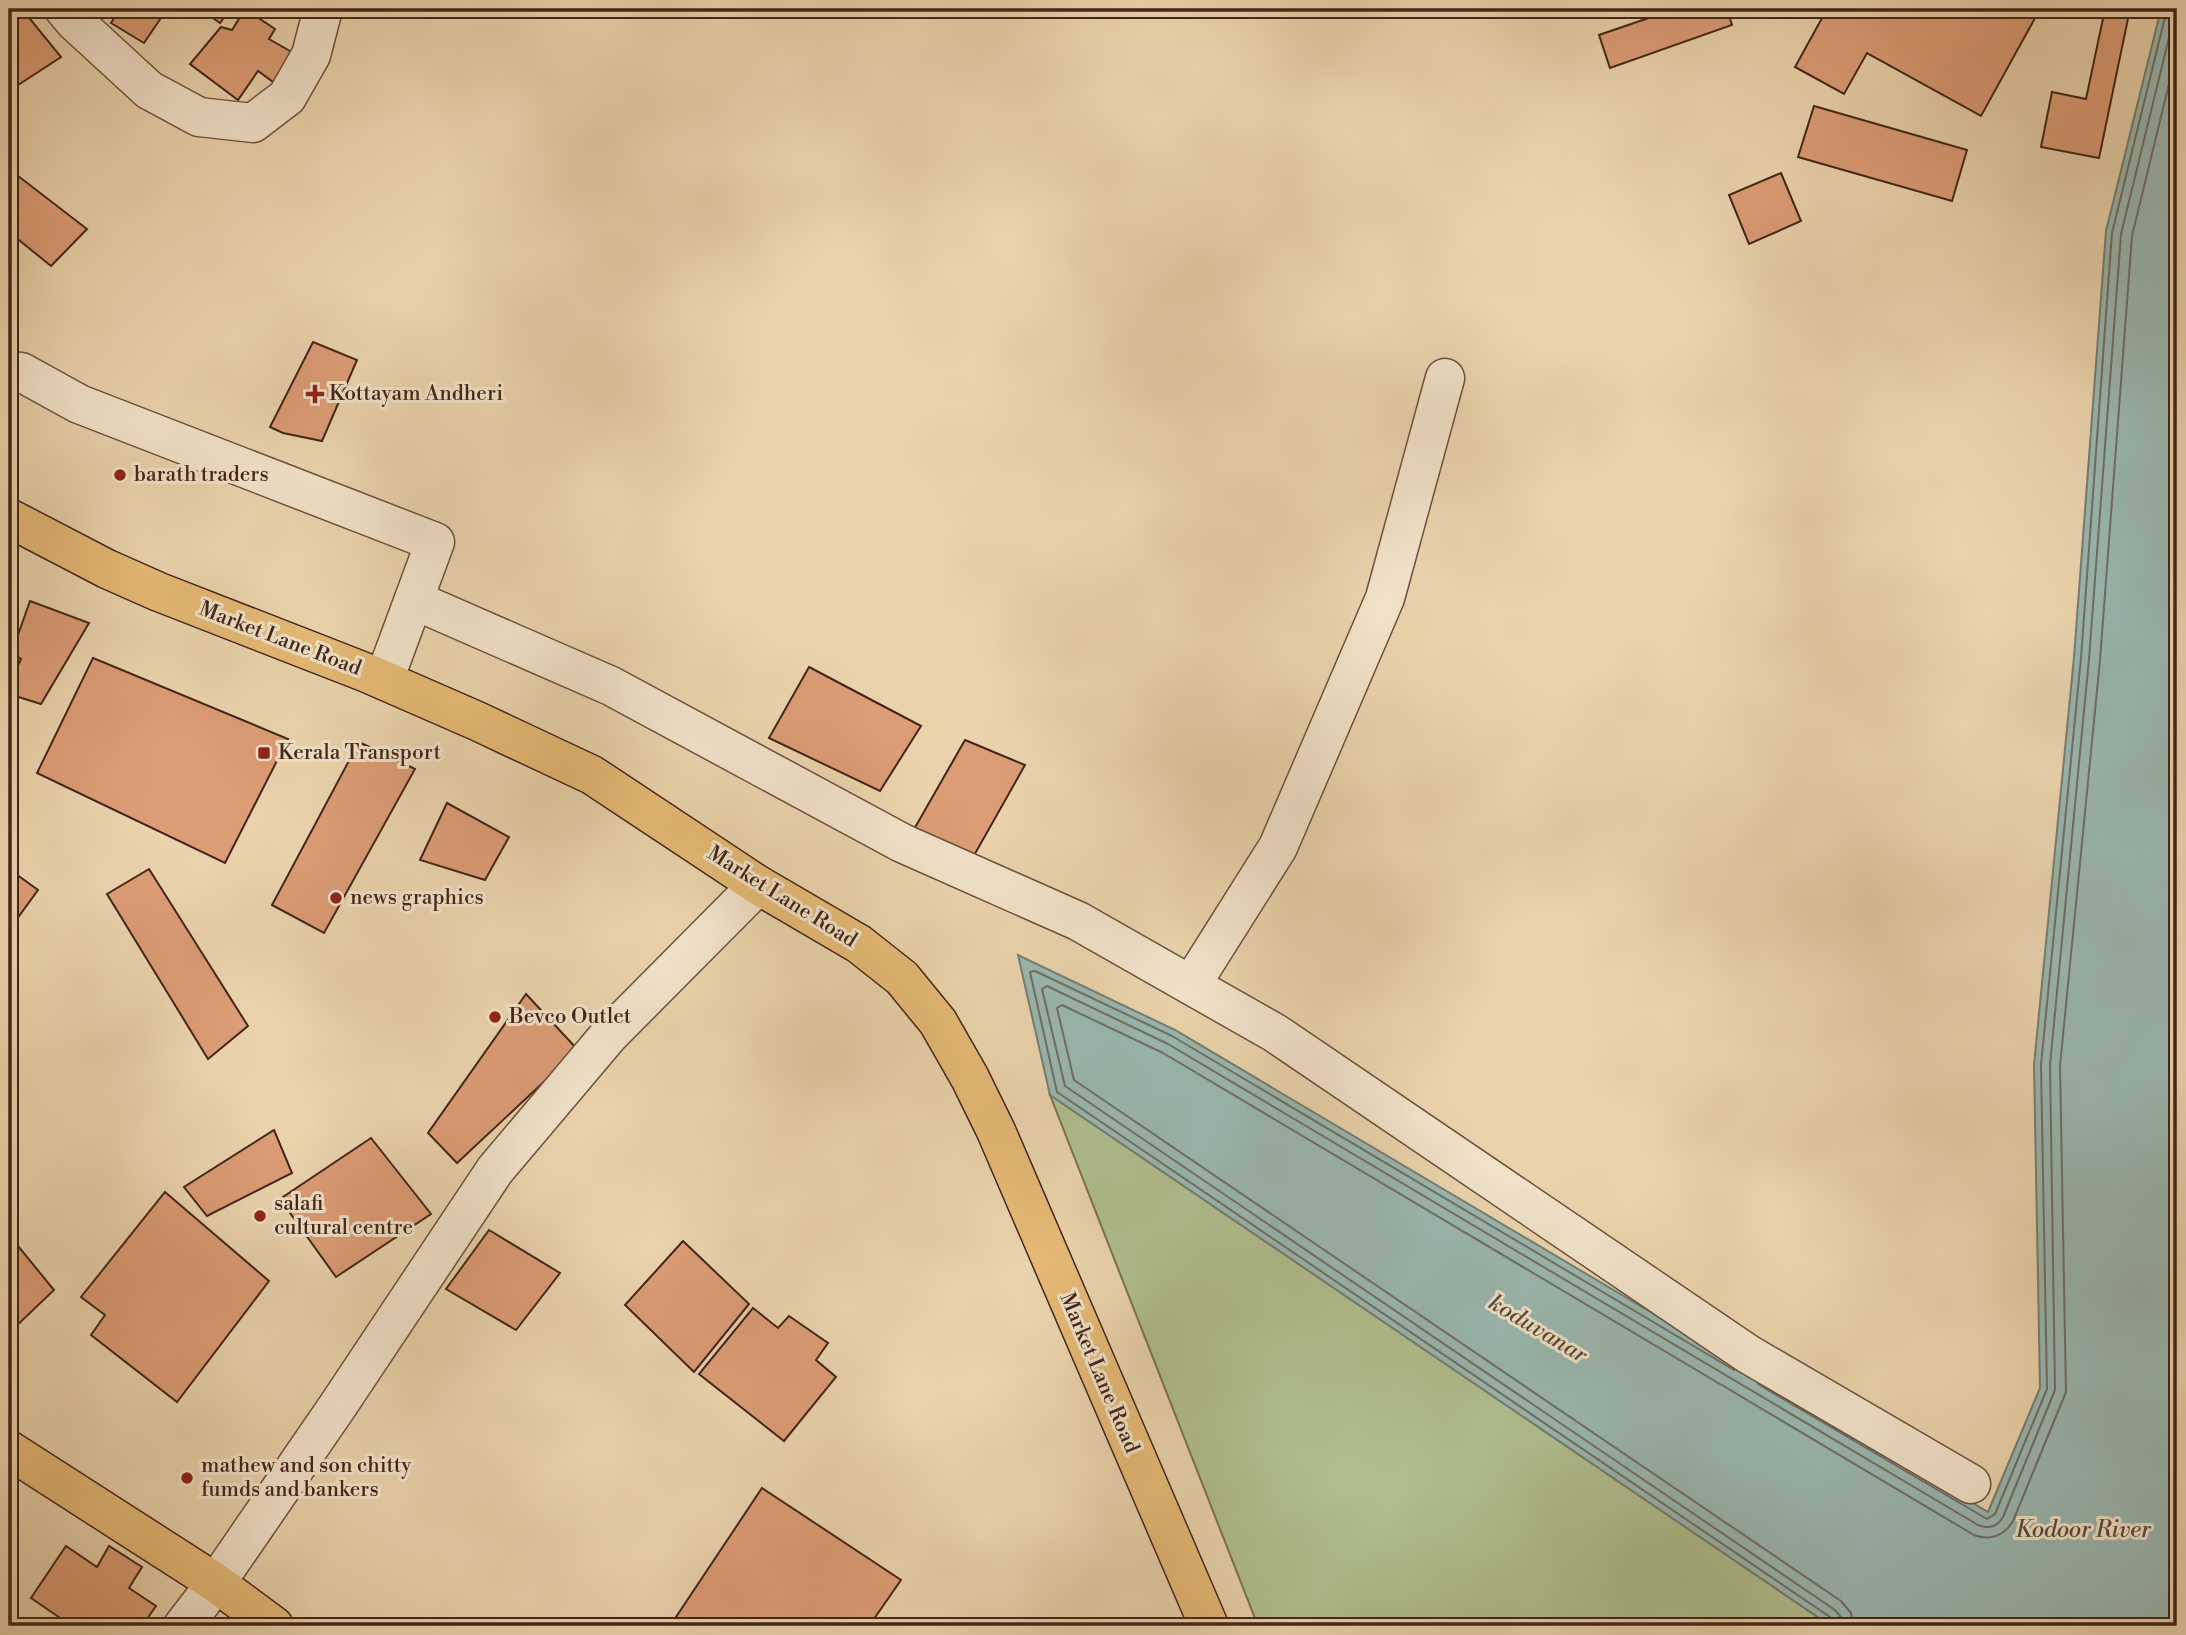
<svg xmlns="http://www.w3.org/2000/svg" width="2186" height="1635" viewBox="0 0 2186 1635" font-family="'Libre Bodoni',serif">
<rect width="100%" height="100%" fill="#ead3ac"/>
<filter id="stains"><feTurbulence type="fractalNoise" baseFrequency=".00286" numOctaves="4"/><feColorMatrix values="0 0 0 0 .2 0 0 0 0 .09 0 0 0 0 .02 0 0 0 .5 -.17"/></filter>
<radialGradient id="worn" r=".72"><stop offset=".6" stop-color="#630" stop-opacity="0"/><stop offset="1" stop-color="#630" stop-opacity=".3"/></radialGradient>
<!-- green -->
<polygon fill="#b0be8e" stroke="#7a7252" stroke-width="2" points="1050,1095 1831,1626 1258,1626"/>
<!-- water -->
<polygon fill="#99b7b0" stroke="#777d73" stroke-width="2" points="2161,9 2177,9 2177,1626 1831,1626 1050,1095 1018,955 1175,1030 1988,1512 2040,1388 2034,1065 2074,657 2106,231"/>
<g fill="none" stroke-linecap="round" stroke-linejoin="round">
<!-- shore -->
<g stroke="#6e6e64" stroke-width="2">
<polyline points="1734,1370 1172,1036 1035,971 1030,972 1057,1092 1830,1617 1834,1626"/>
<polyline points="1758,1384 1987,1519 1995,1514 2047,1389 2041,1065 2081,658 2112,233 2167,9"/>
<path d="M1843 1626 1841 1617 1835 1610 1065 1086 1042 989 1047 986 1168 1044 1978 1525C1988 1529 1997 1527 2003 1517L2055 1390 2050 1065 2089 659 2121 234 2176 9"/>
<path d="M1853 1626 1851 1613 1841 1601 1074 1080 1057 1008 1062 1005 1163 1053 1974 1535C1990 1541 2004 1536 2013 1521L2066 1392 2060 1066 2100 660 2132 236 2177 51"/>
</g>
</g>
<!-- building -->
<g fill="#dc9c75" stroke="#432517" stroke-width="2">
<polygon points="9,9 22,9 61,57 9,91"/>
<polygon points="120,9 167,9 144,43 111,23"/>
<polygon points="200,9 230,9 220,23"/>
<polygon points="245,9 275,29 269,39 297,55 276,84 258,71 238,100 190,64 221,27 232,30"/>
<polygon points="1675,9 1727,9 1732,25 1610,68 1599,35"/>
<polygon points="1827,9 2040,9 1981,116 1867,53 1844,94 1795,67"/>
<polygon points="2105,9 2130,9 2099,158 2041,147 2052,92 2086,99"/>
<polygon points="1814,106 1967,150 1952,201 1798,157"/>
<polygon points="9,169 87,229 51,266 9,232"/>
<polygon points="1781,173 1801,221 1749,244 1729,195"/>
<polygon points="313,342 357,360 322,441 283,433 270,427"/>
<polygon points="30,601 89,623 41,704 9,694 9,684 21,659 12,652"/>
<polygon points="93,658 288,739 225,863 37,773"/>
<polygon points="809,667 921,726 880,791 769,738"/>
<polygon points="965,740 1025,765 972,859 913,831"/>
<polygon points="359,742 415,769 324,933 272,905"/>
<polygon points="447,803 509,837 485,880 420,860"/>
<polygon points="9,869 38,890 9,930"/>
<polygon points="149,869 248,1026 208,1059 107,894"/>
<polygon points="526,994 578,1050 457,1163 428,1133"/>
<polygon points="9,1028 18,1034 9,1049"/>
<polygon points="274,1130 292,1173 207,1216 184,1187"/>
<polygon points="371,1138 431,1214 336,1277 280,1199"/>
<polygon points="165,1192 269,1281 177,1402 91,1335 105,1315 81,1297"/>
<polygon points="489,1230 560,1273 516,1330 446,1289"/>
<polygon points="9,1235 54,1290 9,1333"/>
<polygon points="683,1241 749,1304 694,1372 625,1305"/>
<polygon points="753,1308 778,1328 789,1316 828,1343 816,1360 836,1377 784,1441 699,1374"/>
<polygon points="762,1488 901,1580 869,1626 670,1626"/>
<polygon points="66,1546 97,1567 109,1546 142,1567 129,1588 156,1606 142,1626 72,1626 31,1598"/>
</g>
<g fill="none" stroke-linecap="round" stroke-linejoin="round">
<defs>
<g id="minor">
<polyline points="64,9 75,22 149,90 199,117 253,123 287,97 311,55 323,9"/>
<polyline points="9,371 21,372 79,404 435,542 384,680"/>
<polyline points="414,600 611,686 902,843 1078,921 1275,1033 1748,1354 1971,1484"/>
<polyline points="1191,985 1278,847 1385,598 1445,378"/>
<polyline points="183,1626 216,1583 337,1407 495,1170 609,1035 758,885"/>
</g>
<g id="major">
<polyline points="9,518 107,569 159,592 367,673 477,721 592,775 758,885 859,944 902,978 938,1022 970,1078 996,1131 1209,1626"/>
<polyline points="9,1450 216,1583 274,1626"/>
</g>
</defs>
<!-- minor casing -->
<use href="#minor" stroke="#6d503c" stroke-width="41"/>
<!-- major casing -->
<use href="#major" stroke="#432517" stroke-width="41"/>
<!-- minor -->
<use href="#minor" stroke="#f1e2c9" stroke-width="38"/>
<!-- major -->
<use href="#major" stroke="#e5ba76" stroke-width="38"/>
</g>
<!-- markers -->
<g fill="#8f2418" stroke="#f1e2c9" stroke-width="2.5">
<path d="M311.5 383.5h7v7h7v7h-7v7h-7v-7h-7v-7h7z"/>
<circle cx="120" cy="475" r="7"/>
<rect x="257" y="746" width="14" height="14" rx="3.5"/>
<circle cx="336" cy="898" r="7"/>
<circle cx="495" cy="1017" r="7"/>
<circle cx="260" cy="1216" r="7"/>
<circle cx="187" cy="1478" r="7"/>
</g>
<g text-anchor="middle" dominant-baseline="central" stroke-width="6" stroke-linejoin="round" paint-order="stroke">
<!-- poi labels -->
<g font-size="21" fill="#432517" stroke="#f1e2c9" text-anchor="start">
<text x="329" y="394">Kottayam Andheri</text>
<text x="134" y="475">barath traders</text>
<text x="278" y="753">Kerala Transport</text>
<text x="350" y="898">news graphics</text>
<text x="509" y="1017">Bevco Outlet</text>
<text x="274" y="1204">salafi<tspan x="274" dy="24">cultural centre</tspan></text>
<text x="201" y="1466">mathew and son chitty<tspan x="201" dy="24">fumds and bankers</tspan></text>
</g>
<!-- street labels -->
<g font-size="21" fill="#432517" stroke="#f1e2c9">
<text transform="translate(280 639) rotate(21)">Market Lane Road</text>
<text transform="translate(782 897) rotate(32)">Market Lane Road</text>
<text transform="translate(1099 1373) rotate(67)">Market Lane Road</text>
</g>
<!-- water labels -->
<g font-size="23" font-style="italic" fill="#584a3d" stroke="#f1e2c9">
<text transform="translate(1538 1329) rotate(31)">koduvanar</text>
<text x="2083" y="1530">Kodoor River</text>
</g>
</g>
<!-- margin -->
<rect width="2186" height="1635" fill="none" stroke="#ead3ac" stroke-width="35"/>
<rect x="10" y="10" width="2165" height="1614" fill="none" stroke="#432517" stroke-width="3.5"/>
<rect x="18" y="18" width="2151" height="1600" fill="none" stroke="#432517" stroke-width="2"/>
<rect width="100%" height="100%" filter="url(#stains)"/>
<rect width="100%" height="100%" fill="url(#worn)"/>
</svg>
